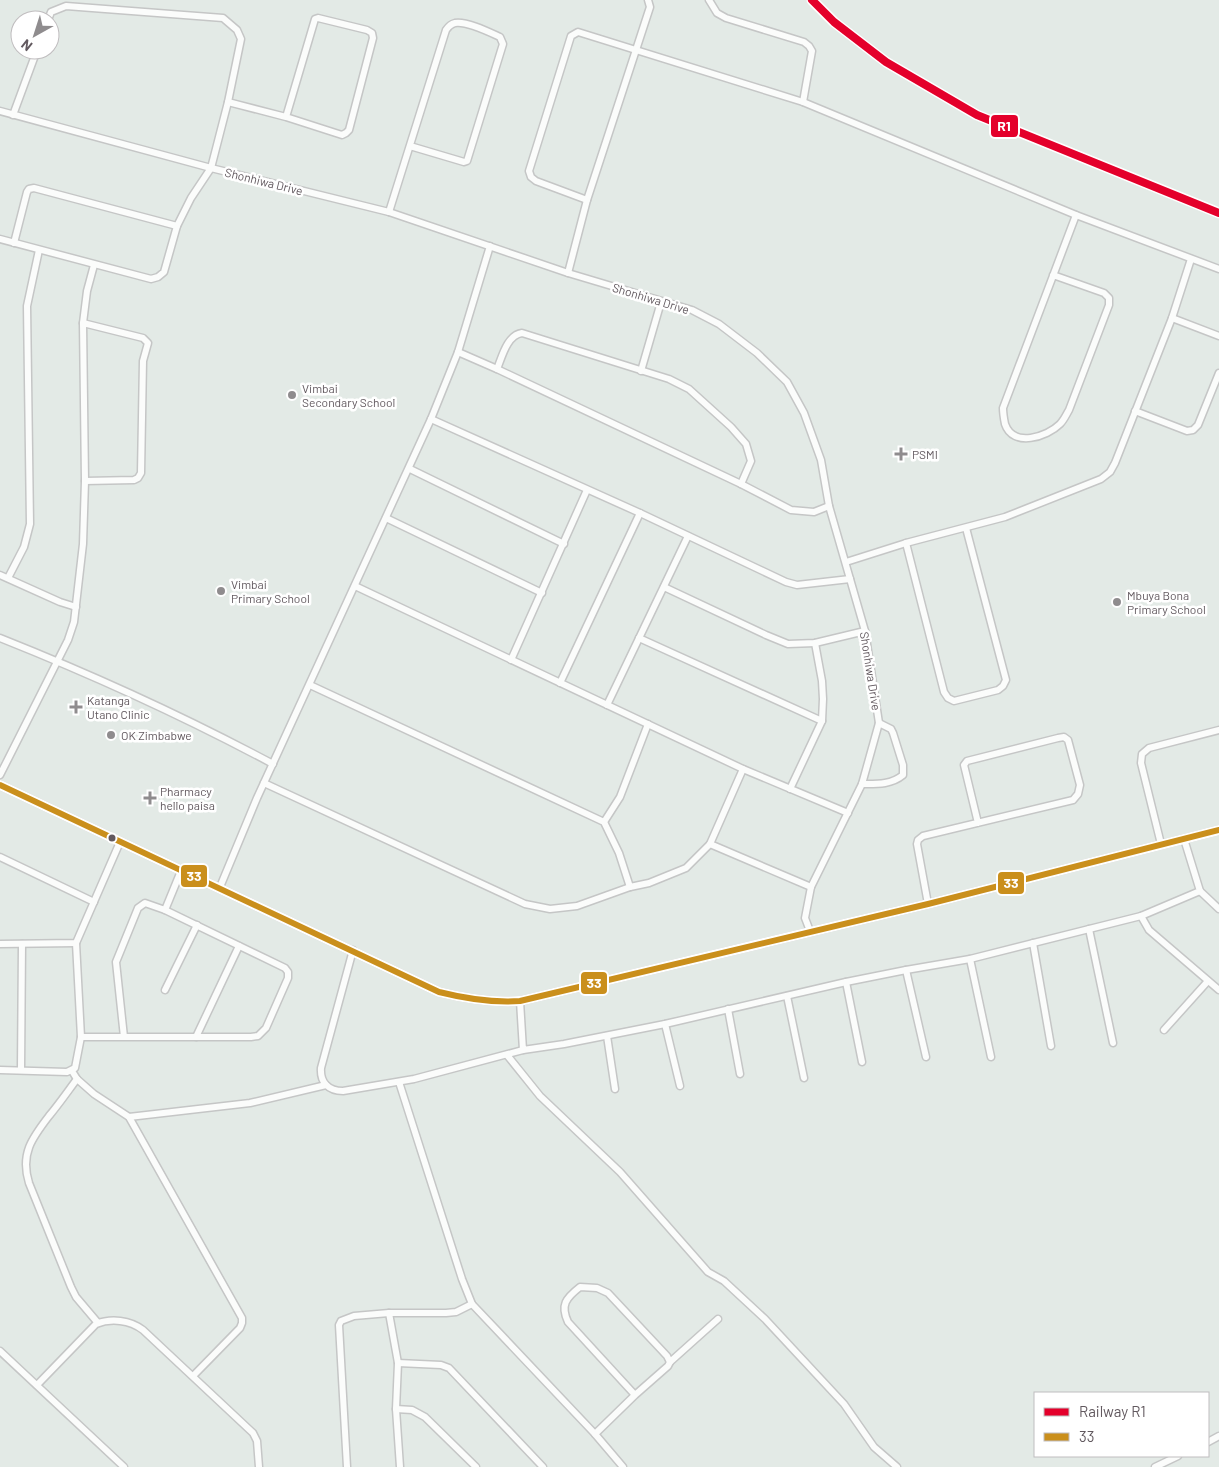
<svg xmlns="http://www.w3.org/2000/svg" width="1219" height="1467" viewBox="0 0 1219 1467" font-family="Barlow,sans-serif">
<rect width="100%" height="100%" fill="#e3eae6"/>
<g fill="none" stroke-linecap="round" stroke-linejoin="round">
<defs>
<g id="minor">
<polyline points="709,0 717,13 726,18 804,42 809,46 812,51 803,102"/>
<polyline points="48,20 51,12 66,6 223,18 237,30 241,39 228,102"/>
<polyline points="0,111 211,168 389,212 568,273 692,310 719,324 757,353 787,382 804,413 821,460 829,506 865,631 879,723 862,784 811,887 805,918 810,931"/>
<polyline points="13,115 37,50"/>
<polyline points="587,200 536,181 531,177 529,171 571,36 578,32 803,102 1076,215 1219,269"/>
<path d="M389 212 446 30C448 27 451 24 455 23 467 21 489 32 500 37L503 44 467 161 464 162 410 146"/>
<polyline points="0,239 151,279 158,277 164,272 177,226 191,198 211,168 228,102 286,117 342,135 346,133 349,130 373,38 372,33 367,30 318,18 315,19 286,117"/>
<polyline points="14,243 27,192 29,189 34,188 177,226"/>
<polyline points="568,273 587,200 650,7 648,0"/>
<path d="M1053 275 1104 293 1109 298V305L1069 410C1066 415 1064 420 1060 424 1047 437 1013 448 1005 424 1004 419 1003 413 1003 408L1076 215"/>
<polyline points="1172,318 1219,336"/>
<polyline points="83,323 143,338 148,343 143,361 141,473 138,478 134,480 85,481"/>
<polyline points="458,352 497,369 741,484 791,510 814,512 829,506"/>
<path d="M497 369C502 357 507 335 522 333L669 379 689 389 731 427 746 444 751 461 741 484"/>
<polyline points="641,371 661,302"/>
<polyline points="1135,411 1187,431 1193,430 1198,425 1219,373"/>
<polyline points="431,419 640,513 786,582 797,585 850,579"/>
<polyline points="410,469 564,544"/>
<polyline points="386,518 542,593"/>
<polyline points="906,543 944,692 948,698 954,701 998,690 1003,686 1006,680 966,528"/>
<polyline points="846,562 906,543 1005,517 1101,479 1110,472 1115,463 1172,318 1191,259"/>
<polyline points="0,575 60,602 76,607"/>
<polyline points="8,578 24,547 30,524 27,306 39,250"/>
<polyline points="355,586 743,769 848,813"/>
<polyline points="664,587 766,635 788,644 815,643 865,631"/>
<path d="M0 638C93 675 185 717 273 764"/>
<polyline points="639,638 822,721"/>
<polyline points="511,660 587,490"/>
<polyline points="560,683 640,513"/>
<polyline points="310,685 604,822 619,853 630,887 649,883 686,868 710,844 743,769"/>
<polyline points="607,705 688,536"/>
<polyline points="0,775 68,640 74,622 83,544 85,481 83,323 87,291 94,265"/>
<polyline points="264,783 525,904 550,909 577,906 630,887"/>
<path d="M862 784C876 784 891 785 903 775V765L893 733 891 729 879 723"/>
<polyline points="790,789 822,721 823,699 822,681 815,643"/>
<polyline points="604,822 620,797 648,724"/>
<polyline points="710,844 811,887"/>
<polyline points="1161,844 1141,763 1142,754 1149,748 1219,730"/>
<polyline points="0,857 94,902"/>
<polyline points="220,887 257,798 431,419 458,352 490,246"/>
<polyline points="1200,891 1219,909"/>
<polyline points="928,904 917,844 918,840 923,836 1073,800 1078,794 1080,785 1068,740 1064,737 1058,738 967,761 964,765 978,823"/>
<polyline points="165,910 181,871"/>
<polyline points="1141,916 1149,930 1219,990"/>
<polyline points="1089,929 1113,1043"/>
<polyline points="1033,943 1051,1046"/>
<polyline points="0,944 76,943 120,842"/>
<path d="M353 950 321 1068C320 1082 328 1091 343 1091L414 1079 523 1050"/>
<polyline points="970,959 991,1057"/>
<polyline points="906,970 926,1057"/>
<polyline points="846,982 862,1062"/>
<polyline points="165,990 197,925"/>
<polyline points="787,996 804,1078"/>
<polyline points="520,1001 523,1050 564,1044 665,1024 846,982 906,970 970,959 1141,916 1200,891 1184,839"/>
<polyline points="728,1009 740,1074"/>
<polyline points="665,1024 680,1086"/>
<polyline points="1164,1030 1208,981"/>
<polyline points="607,1036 615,1089"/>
<polyline points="81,1037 124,1037 116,962 138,908 145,903 165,910 285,968 288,972 288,978 266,1028 258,1036 251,1037 124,1037"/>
<polyline points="196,1037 239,946"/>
<polyline points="507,1055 540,1096 620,1172 708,1272 724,1281 765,1319 844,1404 874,1447 897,1467"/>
<polyline points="0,1070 67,1072 75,1068 81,1037 76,943"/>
<polyline points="21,1070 22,944"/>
<polyline points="72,1071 77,1079 94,1094 129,1117 242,1318 242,1323 240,1328 193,1376"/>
<path d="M77 1079C68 1091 59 1104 49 1116 32 1138 20 1154 29 1183L71 1287 76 1297 98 1323"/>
<polyline points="399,1082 462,1279 472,1304 595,1434 623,1467"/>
<polyline points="129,1117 250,1103 326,1085"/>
<polyline points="389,1313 398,1363 396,1409 400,1467"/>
<polyline points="0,1351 124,1467"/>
<polyline points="670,1362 718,1319"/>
<polyline points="398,1363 441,1365 449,1368 543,1467"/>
<path d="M37 1385 96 1324C111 1318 130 1320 143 1330L253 1433 257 1441 259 1467"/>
<polyline points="396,1409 412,1410 425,1417 476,1467"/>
<path d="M595 1434 635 1395 668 1366 670 1362 667 1356 608 1293 597 1288 580 1287C566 1298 560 1305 568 1322L635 1395"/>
<polyline points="1208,1442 1219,1436"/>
<polyline points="347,1467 339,1325 341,1321 354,1316 389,1313 446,1313 456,1312 472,1304"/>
<polyline points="1155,1467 1178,1456"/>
</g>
<path id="tertiary" d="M0 785 439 992C467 999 492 1003 520 1001L928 904 1219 830"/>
</defs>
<!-- minor casing -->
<use href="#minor" stroke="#c5c6c6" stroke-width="9"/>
<!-- tertiary casing -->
<use href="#tertiary" stroke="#c5c6c6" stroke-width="10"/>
<!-- minor -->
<use href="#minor" stroke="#fbfcfb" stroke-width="6"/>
<!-- tertiary -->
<use href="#tertiary" stroke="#fbfcfb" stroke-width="8"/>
<defs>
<path id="bus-1" d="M0 785 439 992C467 999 492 1003 520 1001L928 904 1219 830"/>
</defs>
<!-- bus-1 casing -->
<use href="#bus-1" stroke="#fff" stroke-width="10"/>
<!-- bus-1 -->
<use href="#bus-1" stroke="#ca8f1c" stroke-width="6"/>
<defs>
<polyline id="rail-1" points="812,0 834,22 886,62 977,115 1219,213"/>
</defs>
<!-- rail-1 casing -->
<use href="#rail-1" stroke="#fff" stroke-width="11"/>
<!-- rail-1 -->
<use href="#rail-1" stroke="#e4002b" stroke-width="8"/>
</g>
<!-- markers -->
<g fill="#8f8c8e" stroke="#fff" stroke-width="2">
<circle cx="292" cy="395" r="5"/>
<path d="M898.5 446.5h5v5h5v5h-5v5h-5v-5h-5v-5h5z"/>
<circle cx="221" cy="591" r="5"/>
<circle cx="1117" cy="602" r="5"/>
<path d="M73.5 699.5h5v5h5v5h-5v5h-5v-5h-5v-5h5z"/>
<circle cx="111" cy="735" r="5"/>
<path d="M147.5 790.5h5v5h5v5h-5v5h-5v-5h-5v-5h5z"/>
</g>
<circle fill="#62595f" stroke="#fff" stroke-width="2" cx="112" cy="838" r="4.5"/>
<g text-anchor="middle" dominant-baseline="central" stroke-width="5" stroke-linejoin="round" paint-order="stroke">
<!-- street labels -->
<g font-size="12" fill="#62595f" stroke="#fff">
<text transform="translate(264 181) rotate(14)">Shonhiwa Drive</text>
<text transform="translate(651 298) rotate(17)">Shonhiwa Drive</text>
<text transform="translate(871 671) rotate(81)">Shonhiwa Drive</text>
</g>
<!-- poi labels -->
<g font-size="12" fill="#62595f" stroke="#fff" text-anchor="start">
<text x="302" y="388">Vimbai<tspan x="302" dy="14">Secondary School</tspan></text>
<text x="912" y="454">PSMI</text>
<text x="231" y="584">Vimbai<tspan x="231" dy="14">Primary School</tspan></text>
<text x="1127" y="595">Mbuya Bona<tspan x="1127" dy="14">Primary School</tspan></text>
<text x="87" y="700">Katanga<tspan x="87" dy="14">Utano Clinic</tspan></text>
<text x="121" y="735">OK Zimbabwe</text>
<text x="160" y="791">Pharmacy<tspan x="160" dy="14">hello paisa</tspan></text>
</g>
</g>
<g stroke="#fff" stroke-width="2">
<rect x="990" y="114" width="29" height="24" rx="5" fill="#e4002b"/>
<rect x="180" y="864" width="28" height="24" rx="5" fill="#ca8f1c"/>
<rect x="997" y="871" width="28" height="24" rx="5" fill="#ca8f1c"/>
<rect x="580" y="971" width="28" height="24" rx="5" fill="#ca8f1c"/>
</g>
<g font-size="14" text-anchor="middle" font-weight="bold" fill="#fff">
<text x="1004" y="131">R1</text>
<text x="194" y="881">33</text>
<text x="1011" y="888">33</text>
<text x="594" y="988">33</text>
</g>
<!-- legend -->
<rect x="1034" y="1392" width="175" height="65" fill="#ffffff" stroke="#c0bdbf"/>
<rect x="1044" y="1408" width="25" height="8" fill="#e4002b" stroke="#c0bdbf"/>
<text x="1079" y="1417" font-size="15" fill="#62595f">Railway R1</text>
<rect x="1044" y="1433" width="25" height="8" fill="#ca8f1c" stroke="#c0bdbf"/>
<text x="1079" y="1442" font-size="15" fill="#62595f">33</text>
<!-- north arrow -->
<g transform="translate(35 35) rotate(219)"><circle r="24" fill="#ffffff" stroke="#c0bdbf"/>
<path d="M0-4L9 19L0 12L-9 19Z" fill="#8f8c8e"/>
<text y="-8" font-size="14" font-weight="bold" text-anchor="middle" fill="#62595f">N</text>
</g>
</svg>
